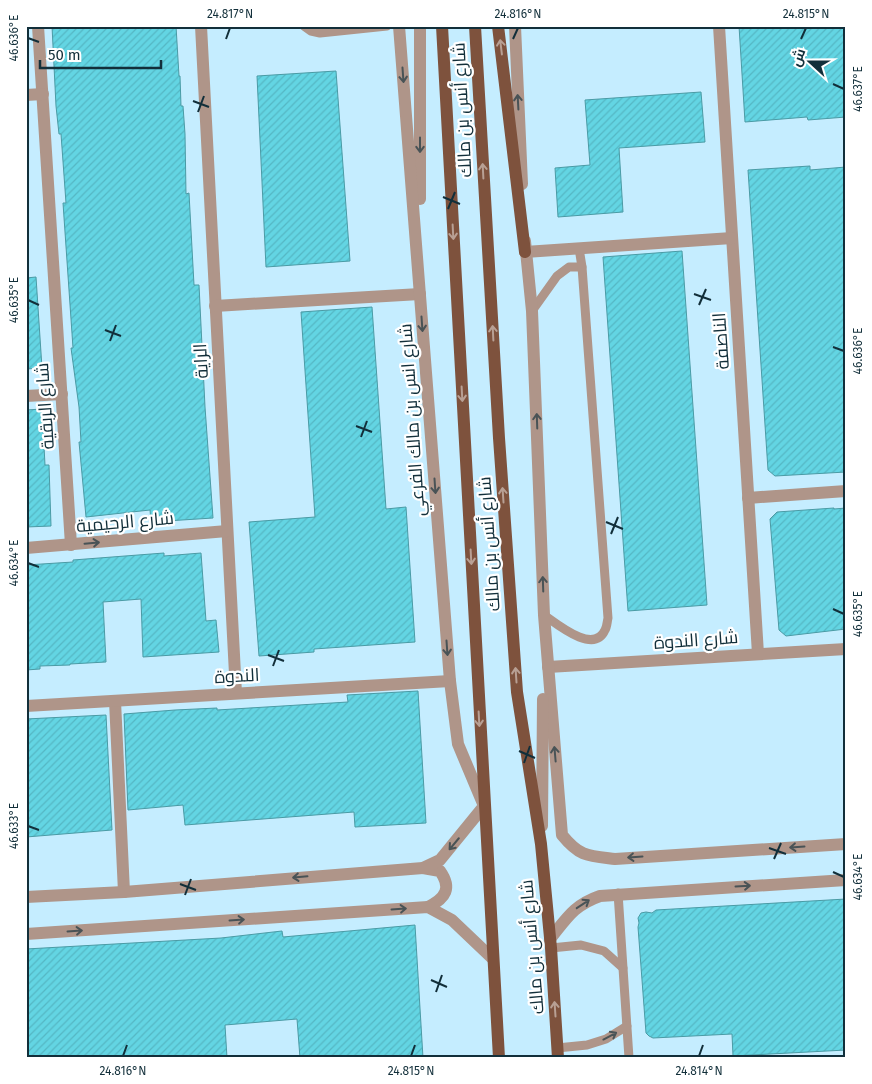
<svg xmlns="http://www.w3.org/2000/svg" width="872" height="1084" viewBox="0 0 872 1084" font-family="'Fira Sans',Cairo,sans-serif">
<defs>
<pattern id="building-hatch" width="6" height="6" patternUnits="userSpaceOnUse" patternTransform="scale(1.25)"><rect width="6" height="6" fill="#63d5e3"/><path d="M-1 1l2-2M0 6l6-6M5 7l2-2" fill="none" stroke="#55b7c4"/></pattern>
</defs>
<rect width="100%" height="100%" fill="#c5edff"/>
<!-- building -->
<g fill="url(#building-hatch)" stroke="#4a9ba5">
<polygon points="52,26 176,26 179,76 180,76 181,106 183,106 185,134 186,194 189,193 194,285 199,285 205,407 213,518 151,522 150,510 86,517 79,442 81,442 79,407 71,348 73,348 63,203 66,203 61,134 59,134 56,106"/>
<polygon points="739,26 846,26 846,117 808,120 807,117 745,122"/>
<polygon points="336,71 350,261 266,267 257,76"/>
<polygon points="701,92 705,142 619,148 623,212 558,217 555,168 590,165 585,100"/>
<polygon points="810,166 810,170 846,167 846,472 775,476 768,470 748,170"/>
<polygon points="682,251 707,605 628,611 603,257"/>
<polygon points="36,277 42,368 26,369 26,278"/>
<polygon points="372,307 386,509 406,507 415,642 314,649 314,652 259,656 249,522 315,517 301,312"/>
<polygon points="42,409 45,465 49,465 51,526 26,527 26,410"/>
<polygon points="834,508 834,509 846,508 846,629 786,636 779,630 770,519 777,512"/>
<polygon points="164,553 164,556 201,553 206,621 216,620 219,652 143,657 141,599 103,602 106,662 70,664 70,665 40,666 40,669 26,670 26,565 73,562 73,560"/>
<polygon points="418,691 426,823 355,827 354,812 185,825 183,805 128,810 124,714 175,710 217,708 217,710 348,702 347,695"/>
<polygon points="106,715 112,830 26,837 26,719"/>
<polygon points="846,899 846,1050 733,1056 732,1034 653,1038 649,1036 646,1033 638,927 639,923 638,918 641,913 646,912 652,913 656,910"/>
<polygon points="415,925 423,1058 300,1058 297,1019 225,1025 227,1058 26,1058 26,949 221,938 282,931 283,937"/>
</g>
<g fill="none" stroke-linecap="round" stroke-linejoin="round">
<!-- service -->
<g stroke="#af9589" stroke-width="9">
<polyline points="304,26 311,31 320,33 387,26"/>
<polyline points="532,311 557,276 569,267 582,267"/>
<path d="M544 615C557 624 594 655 605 630 607 627 607 622 608 618L582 267 579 248"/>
<polyline points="618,893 629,1058"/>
<polyline points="551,948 581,945 604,951 623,968"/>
<polyline points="557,1048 587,1045 606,1039 627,1026"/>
</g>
<!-- minor -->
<g stroke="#af9589" stroke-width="12">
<polyline points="38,26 71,545"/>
<polyline points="201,26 236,693"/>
<polyline points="719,26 758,654"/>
<polyline points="26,95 43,94"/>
<polyline points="525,252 732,238"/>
<polyline points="215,306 420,294"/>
<polyline points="26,396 62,394"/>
<polyline points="748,498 846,491"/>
<polyline points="26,548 227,531"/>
<polyline points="548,667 846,649"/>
<polyline points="115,701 124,892"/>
<polyline points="26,706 450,681"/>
</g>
<!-- tertiary -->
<g stroke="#af9589" stroke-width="12">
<polyline points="515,26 522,184"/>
<polyline points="420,199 420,26"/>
<path d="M525 241 532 311 544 615 562 835C580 857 588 856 615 859L846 844"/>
<polyline points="542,826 543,699"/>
<path d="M423 868 440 871C452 888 446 898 428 907"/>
<polyline points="26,897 124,892 423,868 440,860 484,806 458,744 450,681 399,26"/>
<polyline points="26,934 428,907 452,920 493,959"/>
<path d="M550 939C567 918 574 905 600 896L846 880"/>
</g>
<!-- primary -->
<g stroke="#7e523d" stroke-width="12">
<polyline points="442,26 499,1058"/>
<polyline points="475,26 499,438 517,692 541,844 551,948 558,1058"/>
<polyline points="498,26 525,252"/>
</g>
</g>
<!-- one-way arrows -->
<defs><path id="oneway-shaft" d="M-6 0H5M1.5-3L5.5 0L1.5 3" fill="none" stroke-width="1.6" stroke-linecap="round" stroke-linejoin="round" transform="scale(1.25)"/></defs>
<g stroke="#b8a094">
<use href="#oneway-shaft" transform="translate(501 47) rotate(-97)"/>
<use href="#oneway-shaft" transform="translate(483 171) rotate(-93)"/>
<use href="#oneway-shaft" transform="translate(453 232) rotate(87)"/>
<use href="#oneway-shaft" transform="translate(493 333) rotate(-93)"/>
<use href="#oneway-shaft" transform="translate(462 394) rotate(87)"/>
<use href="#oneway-shaft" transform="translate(503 495) rotate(-94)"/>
<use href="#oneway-shaft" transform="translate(471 557) rotate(87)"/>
<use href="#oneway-shaft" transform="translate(516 675) rotate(-94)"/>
<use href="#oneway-shaft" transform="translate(479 719) rotate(87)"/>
<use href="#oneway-shaft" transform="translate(555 1009) rotate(-94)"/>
</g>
<g stroke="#495356">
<use href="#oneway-shaft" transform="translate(403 75) rotate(86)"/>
<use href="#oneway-shaft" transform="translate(518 102) rotate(-93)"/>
<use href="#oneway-shaft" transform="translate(420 145) rotate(90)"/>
<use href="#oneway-shaft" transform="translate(422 324) rotate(86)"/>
<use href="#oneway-shaft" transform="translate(537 421) rotate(-92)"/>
<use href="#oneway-shaft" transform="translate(435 486) rotate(86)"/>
<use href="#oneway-shaft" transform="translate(92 543) rotate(-5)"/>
<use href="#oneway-shaft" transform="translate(543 584) rotate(-92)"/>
<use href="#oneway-shaft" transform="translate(447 648) rotate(86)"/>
<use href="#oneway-shaft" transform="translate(555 754) rotate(-95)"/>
<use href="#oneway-shaft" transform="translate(454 844) rotate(130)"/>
<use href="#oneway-shaft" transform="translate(797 847) rotate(176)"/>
<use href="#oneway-shaft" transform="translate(635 857) rotate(176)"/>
<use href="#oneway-shaft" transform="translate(300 877) rotate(175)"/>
<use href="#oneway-shaft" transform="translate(743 886) rotate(-3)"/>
<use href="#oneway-shaft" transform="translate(583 904) rotate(-33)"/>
<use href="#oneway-shaft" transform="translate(399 909) rotate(-4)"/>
<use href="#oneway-shaft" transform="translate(237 920) rotate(-4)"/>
<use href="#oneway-shaft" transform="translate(75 931) rotate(-4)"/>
<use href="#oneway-shaft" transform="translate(610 1036) rotate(-28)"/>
</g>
<!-- ticks -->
<path fill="none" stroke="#122f3a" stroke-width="2" d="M28 38 39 42M226 39 230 28M513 39 518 28M801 39 806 28M833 84 844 89M193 101 209 107M198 112 204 96M443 197 460 204M448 209 455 192M694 294 711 300M28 300 39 305M699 305 706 289M105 330 121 336M110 341 116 325M833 347 844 351M356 426 372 432M361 437 367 421M606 522 623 529M611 534 618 517M28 563 39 567M833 609 844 614M268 655 284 661M273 666 279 650M519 751 535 758M524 763 530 746M28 826 39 830M769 848 786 854M774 859 781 843M833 872 844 877M180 884 196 890M185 895 191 879M431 980 447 987M436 992 442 975M123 1056 127 1045M411 1056 415 1045M699 1056 703 1045"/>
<g text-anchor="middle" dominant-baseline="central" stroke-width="4.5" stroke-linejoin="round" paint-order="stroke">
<!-- street labels -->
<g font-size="18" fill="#122f3a" stroke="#fff">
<text transform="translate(462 110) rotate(-93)">شارع أنس بن مالك</text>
<text transform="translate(721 341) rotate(-94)">الناصفة</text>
<text transform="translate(201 361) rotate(-93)">الراية</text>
<text transform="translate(45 406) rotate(-94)">شارع الربقية</text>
<text transform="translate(412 420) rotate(-94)">شارع انس بن مالك الفرعي</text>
<text transform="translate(125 522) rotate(-5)">شارع الرحيمية</text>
<text transform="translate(489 544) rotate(-94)">شارع أنس بن مالك</text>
<text transform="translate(696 640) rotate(-4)">شارع الندوة</text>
<text transform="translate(237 676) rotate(-3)">الندوة</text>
<text transform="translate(532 947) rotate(-95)">شارع أنس بن مالك</text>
</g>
</g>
<!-- border -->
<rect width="872" height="1084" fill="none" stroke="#ffffff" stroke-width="55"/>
<!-- north arrow -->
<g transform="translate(810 62) rotate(291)" stroke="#ffffff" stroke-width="4" paint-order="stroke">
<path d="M0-4L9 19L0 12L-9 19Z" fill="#122f3a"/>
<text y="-8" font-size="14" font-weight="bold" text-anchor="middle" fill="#122f3a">ش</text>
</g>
<!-- scale -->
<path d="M40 60v8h121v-8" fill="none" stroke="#122f3a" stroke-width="2.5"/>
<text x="48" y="60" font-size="15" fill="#122f3a" stroke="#ffffff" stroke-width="4" paint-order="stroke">50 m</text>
<rect x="28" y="28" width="816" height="1028" fill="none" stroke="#122f3a" stroke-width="2"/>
<g font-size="12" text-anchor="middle" fill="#122f3a">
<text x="230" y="18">24.817°N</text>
<text x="518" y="18">24.816°N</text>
<text x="806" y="18">24.815°N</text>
<text transform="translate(14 38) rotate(-90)" y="4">46.636°E</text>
<text transform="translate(858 89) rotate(-90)" y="4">46.637°E</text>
<text transform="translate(14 300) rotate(-90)" y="4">46.635°E</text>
<text transform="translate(858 351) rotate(-90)" y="4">46.636°E</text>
<text transform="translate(14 563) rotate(-90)" y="4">46.634°E</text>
<text transform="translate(858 614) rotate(-90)" y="4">46.635°E</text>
<text transform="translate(14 826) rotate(-90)" y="4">46.633°E</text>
<text transform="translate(858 877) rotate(-90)" y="4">46.634°E</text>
<text x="123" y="1075">24.816°N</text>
<text x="411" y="1075">24.815°N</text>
<text x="699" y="1075">24.814°N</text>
</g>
</svg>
